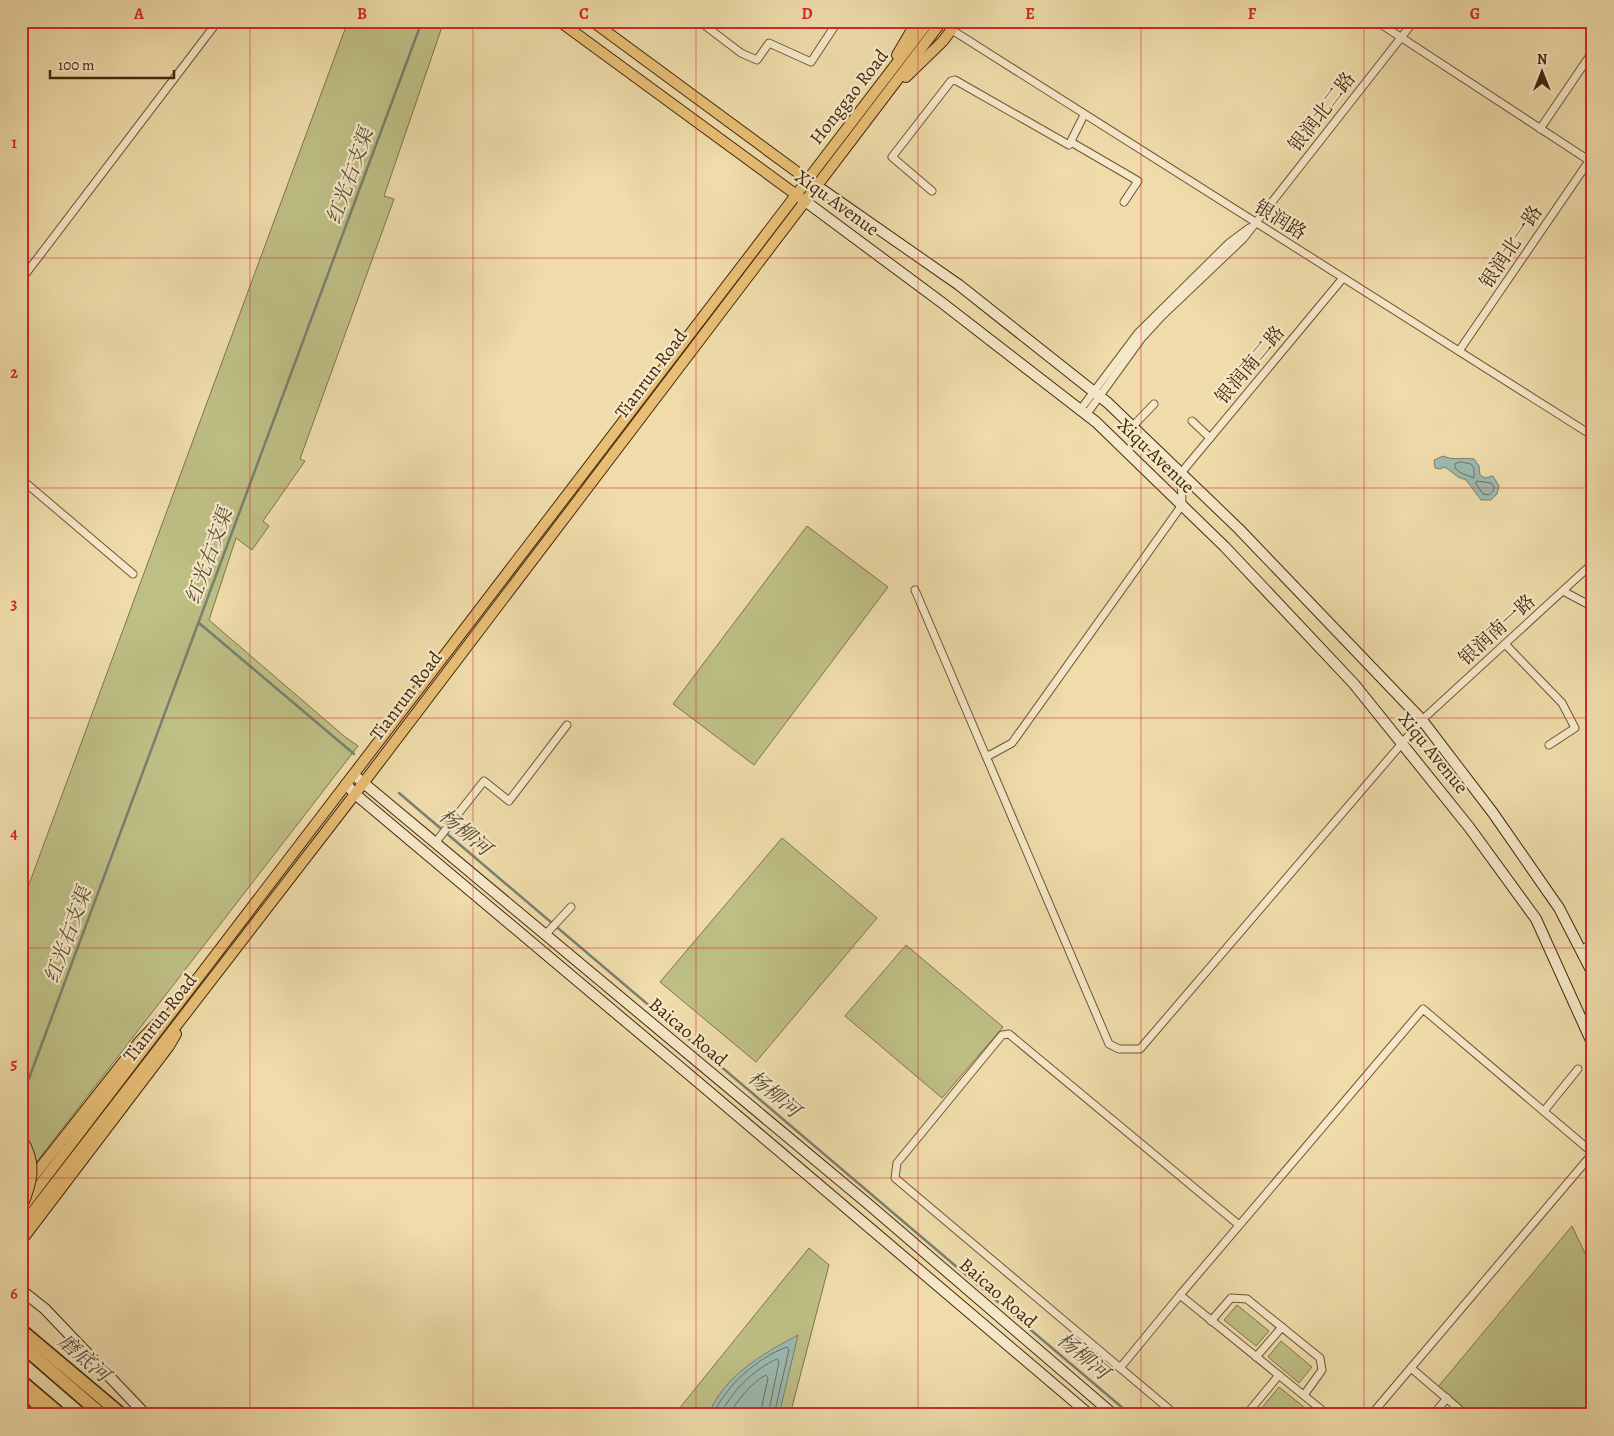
<svg xmlns="http://www.w3.org/2000/svg" width="1614" height="1436" viewBox="0 0 1614 1436" font-family="Alegreya,'Noto Serif SC',serif">
<rect width="100%" height="100%" fill="#efdcaa"/>
<filter id="stains"><feTurbulence type="fractalNoise" baseFrequency=".004" numOctaves="4"/><feColorMatrix values="0 0 0 0 .2 0 0 0 0 .09 0 0 0 0 .02 0 0 0 .5 -.17"/></filter>
<radialGradient id="worn" r=".72"><stop offset=".6" stop-color="#630" stop-opacity="0"/><stop offset="1" stop-color="#630" stop-opacity=".3"/></radialGradient>
<!-- green -->
<g fill="#bebf85" stroke="#807448">
<polygon points="348,21 444,21 384,196 394,199 300,459 305,461 263,521 269,526 252,550 236,538 209,620 344,736 358,746 21,1182 21,906"/>
<polygon points="807,526 888,587 754,765 673,704"/>
<polygon points="782,838 877,918 756,1062 660,982"/>
<polygon points="906,945 1003,1027 942,1098 845,1016"/>
<polygon points="1572,1226 1593,1270 1593,1415 1471,1415 1438,1387"/>
<polygon points="809,1248 829,1265 790,1415 674,1415"/>
<polygon points="1237,1305 1269,1331 1256,1346 1224,1320"/>
<polygon points="1281,1341 1312,1367 1299,1383 1268,1357"/>
<polygon points="1279,1387 1314,1415 1256,1415"/>
</g>
<!-- water -->
<g fill="#9cbab1" stroke="#78806f">
<path d="M1443 456C1454 461 1461 457 1474 459L1479 466 1480 475 1485 478 1493 476 1499 486 1497 494 1491 500H1481L1466 480 1458 477 1445 467 1440 469 1435 468 1434 460Z"/>
<path d="M798 1335 779 1415H708C725 1375 761 1355 798 1335Z"/>
</g>
<g fill="none" stroke-linecap="round" stroke-linejoin="round">
<!-- shore -->
<g stroke="#70715e" stroke-width="1">
<polygon points="1462,462 1471,464 1474,468 1474,478 1461,473 1455,468 1455,464"/>
<polygon points="1477,481 1491,483 1494,487 1493,491 1489,495 1483,494 1476,484"/>
<path d="M713 1415C726 1385 757 1358 787 1347L789 1350 774 1415"/>
<path d="M720 1415C731 1392 754 1369 777 1359L779 1362 768 1415"/>
<path d="M728 1415C739 1400 750 1383 766 1375L768 1378 760 1415"/>
</g>
<!-- stream -->
<g stroke="#78806f" stroke-width="2.5">
<polyline points="199,623 354,754"/>
<polyline points="399,793 1131,1415"/>
<polyline points="21,1100 422,21"/>
<polyline points="21,1322 31,1331"/>
</g>
<defs>
<g id="street">
<polyline points="699,21 741,53 757,60 769,43 811,62 838,21"/>
<polyline points="1376,21 1593,163"/>
<polyline points="952,30 1593,436"/>
<polyline points="1540,129 1593,51"/>
<polyline points="1071,142 1138,181 1124,202"/>
<polyline points="932,191 892,157 951,81 955,80 1069,145 1084,115"/>
<polyline points="21,280 218,21"/>
<polyline points="1459,351 1589,161"/>
<polyline points="1080,410 1138,333 1229,243 1249,228"/>
<polyline points="1086,415 1141,339 1162,316 1243,239 1414,21"/>
<polyline points="1192,421 1210,438"/>
<polyline points="1133,426 1154,404"/>
<polyline points="21,479 133,574"/>
<polyline points="915,590 1109,1044 1119,1049 1140,1049 1422,720 1593,563"/>
<polyline points="1563,591 1593,607"/>
<polyline points="1505,644 1562,703 1575,728 1549,745"/>
<polyline points="986,755 990,755 1012,743 1182,505 1181,473 1343,278"/>
<polyline points="435,843 484,781 509,801 567,725"/>
<polyline points="545,935 571,907"/>
<polyline points="1581,950 1593,943"/>
<polyline points="1544,1111 1578,1069"/>
<polyline points="1211,1321 1231,1298 1247,1299 1320,1358 1322,1370 1304,1395"/>
<polyline points="1256,1357 1282,1327"/>
<polyline points="1120,1368 1180,1295"/>
<polyline points="1411,1368 1466,1415"/>
<polyline points="1176,1415 895,1178 897,1163 1002,1035 1009,1034 1239,1225"/>
<polyline points="1246,1415 1279,1375"/>
<polyline points="1328,1415 1180,1295 1423,1009 1593,1153 1371,1415"/>
<polyline points="1433,1415 1447,1398"/>
</g>
<g id="secondary">
<polyline points="817,186 959,285 1108,403 1239,529 1422,720 1493,813 1559,908 1593,974"/>
<polyline points="805,201 941,302 1096,422 1225,547 1354,684 1469,827 1536,919 1593,1045"/>
<polyline points="354,775 867,1203 1114,1415"/>
<polyline points="346,784 355,794 699,1083 1090,1415"/>
<polyline points="21,1290 45,1309 146,1415"/>
<polyline points="21,1413 24,1415"/>
</g>
<g id="primary">
<polyline points="559,21 802,199"/>
<polyline points="592,21 812,183"/>
<polyline points="897,55 917,21"/>
<polyline points="906,77 943,41 958,21"/>
<polyline points="21,1192 139,1042 163,1017"/>
<polyline points="23,1207 929,21"/>
<polyline points="21,1227 355,794 942,21"/>
<polyline points="21,1241 169,1046 176,1034"/>
</g>
<g id="highway">
<polyline points="21,1330 122,1415"/>
<polyline points="21,1345 102,1415"/>
<polyline points="21,1381 61,1415"/>
<polyline points="33,1400 47,1415"/>
</g>
</defs>
<!-- street casing -->
<use href="#street" stroke="#6e5534" stroke-width="9"/>
<!-- secondary casing -->
<use href="#secondary" stroke="#43280c" stroke-width="12"/>
<!-- primary casing -->
<use href="#primary" stroke="#43280c" stroke-width="12"/>
<!-- highway casing -->
<use href="#highway" stroke="#43280c" stroke-width="15"/>
<!-- street -->
<use href="#street" stroke="#f5e8c8" stroke-width="7"/>
<!-- secondary -->
<use href="#secondary" stroke="#f5e8c8" stroke-width="10"/>
<!-- primary -->
<use href="#primary" stroke="#e8be75" stroke-width="10"/>
<!-- highway -->
<use href="#highway" stroke="#e8be75" stroke-width="12"/>
<defs>
<path id="primary-bridge" d="M21 1138C38 1163 32 1183 21 1209"/>
</defs>
<!-- primary-bridge casing -->
<use href="#primary-bridge" stroke="#43280c" stroke-width="12" stroke-linecap="butt"/>
<!-- primary-bridge -->
<use href="#primary-bridge" stroke="#e8be75" stroke-width="10"/>
</g>
<!-- grid -->
<path fill="none" stroke="#d62828" stroke-width="1" stroke-opacity="0.55" d="M250 21V1415M473 21V1415M696 21V1415M918 21V1415M1141 21V1415M1364 21V1415M21 258H1593M21 488H1593M21 718H1593M21 948H1593M21 1178H1593"/>
<g text-anchor="middle" dominant-baseline="central" stroke-width="4.5" stroke-linejoin="round" paint-order="stroke">
<!-- street labels -->
<g font-size="19" fill="#43280c" stroke="#f5e8c8">
<text transform="translate(849 97) rotate(-52)">Honggao Road</text>
<text transform="translate(1322 112) rotate(-52)">银润北二路</text>
<text transform="translate(837 203) rotate(36)">Xiqu Avenue</text>
<text transform="translate(1280 220) rotate(32)">银润路</text>
<text transform="translate(1511 247) rotate(-56)">银润北一路</text>
<text transform="translate(1250 365) rotate(-50)">银润南二路</text>
<text transform="translate(651 374) rotate(-53)">Tianrun Road</text>
<text transform="translate(1156 456) rotate(44)">Xiqu Avenue</text>
<text transform="translate(1497 630) rotate(-42)">银润南一路</text>
<text transform="translate(406 696) rotate(-53)">Tianrun Road</text>
<text transform="translate(1433 753) rotate(51)">Xiqu Avenue</text>
<text transform="translate(160 1018) rotate(-52)">Tianrun Road</text>
<text transform="translate(688 1032) rotate(40)">Baicao Road</text>
<text transform="translate(998 1293) rotate(41)">Baicao Road</text>
</g>
<!-- water labels -->
<g font-size="20" font-style="italic" fill="#594c35" stroke="#f5e8c8">
<text transform="translate(350 176) rotate(-70)">红光右支渠</text>
<text transform="translate(209 556) rotate(-70)">红光右支渠</text>
<text transform="translate(465 832) rotate(40)">杨柳河</text>
<text transform="translate(68 935) rotate(-70)">红光右支渠</text>
<text transform="translate(774 1094) rotate(40)">杨柳河</text>
<text transform="translate(1083 1356) rotate(40)">杨柳河</text>
<text transform="translate(84 1358) rotate(41)">磨底河</text>
</g>
</g>
<!-- margin -->
<rect width="1614" height="1436" fill="none" stroke="#efdcaa" stroke-width="55"/>
<!-- north arrow -->
<g transform="translate(1542 72)" stroke="#f5e8c8" stroke-width="4" paint-order="stroke">
<path d="M0-4L9 19L0 12L-9 19Z" fill="#43280c"/>
<text y="-8" font-size="14" font-weight="bold" text-anchor="middle" fill="#43280c">N</text>
</g>
<!-- scale -->
<path d="M50 70v8h124v-8" fill="none" stroke="#43280c" stroke-width="2.5"/>
<text x="58" y="70" font-size="15" fill="#43280c" stroke="#f5e8c8" stroke-width="4" paint-order="stroke">100 m</text>
<rect x="28" y="28" width="1558" height="1380" fill="none" stroke="#d62828" stroke-width="2"/>
<g font-size="16" text-anchor="middle" font-weight="bold" fill="#d62828">
<text x="139" y="19">A</text>
<text x="362" y="19">B</text>
<text x="584" y="19">C</text>
<text x="807" y="19">D</text>
<text x="1030" y="19">E</text>
<text x="1252" y="19">F</text>
<text x="1475" y="19">G</text>
<text x="14" y="148">1</text>
<text x="14" y="378">2</text>
<text x="14" y="609">3</text>
<text x="14" y="839">4</text>
<text x="14" y="1069">5</text>
<text x="14" y="1299">6</text>
</g>
<rect width="100%" height="100%" filter="url(#stains)"/>
<rect width="100%" height="100%" fill="url(#worn)"/>
</svg>
